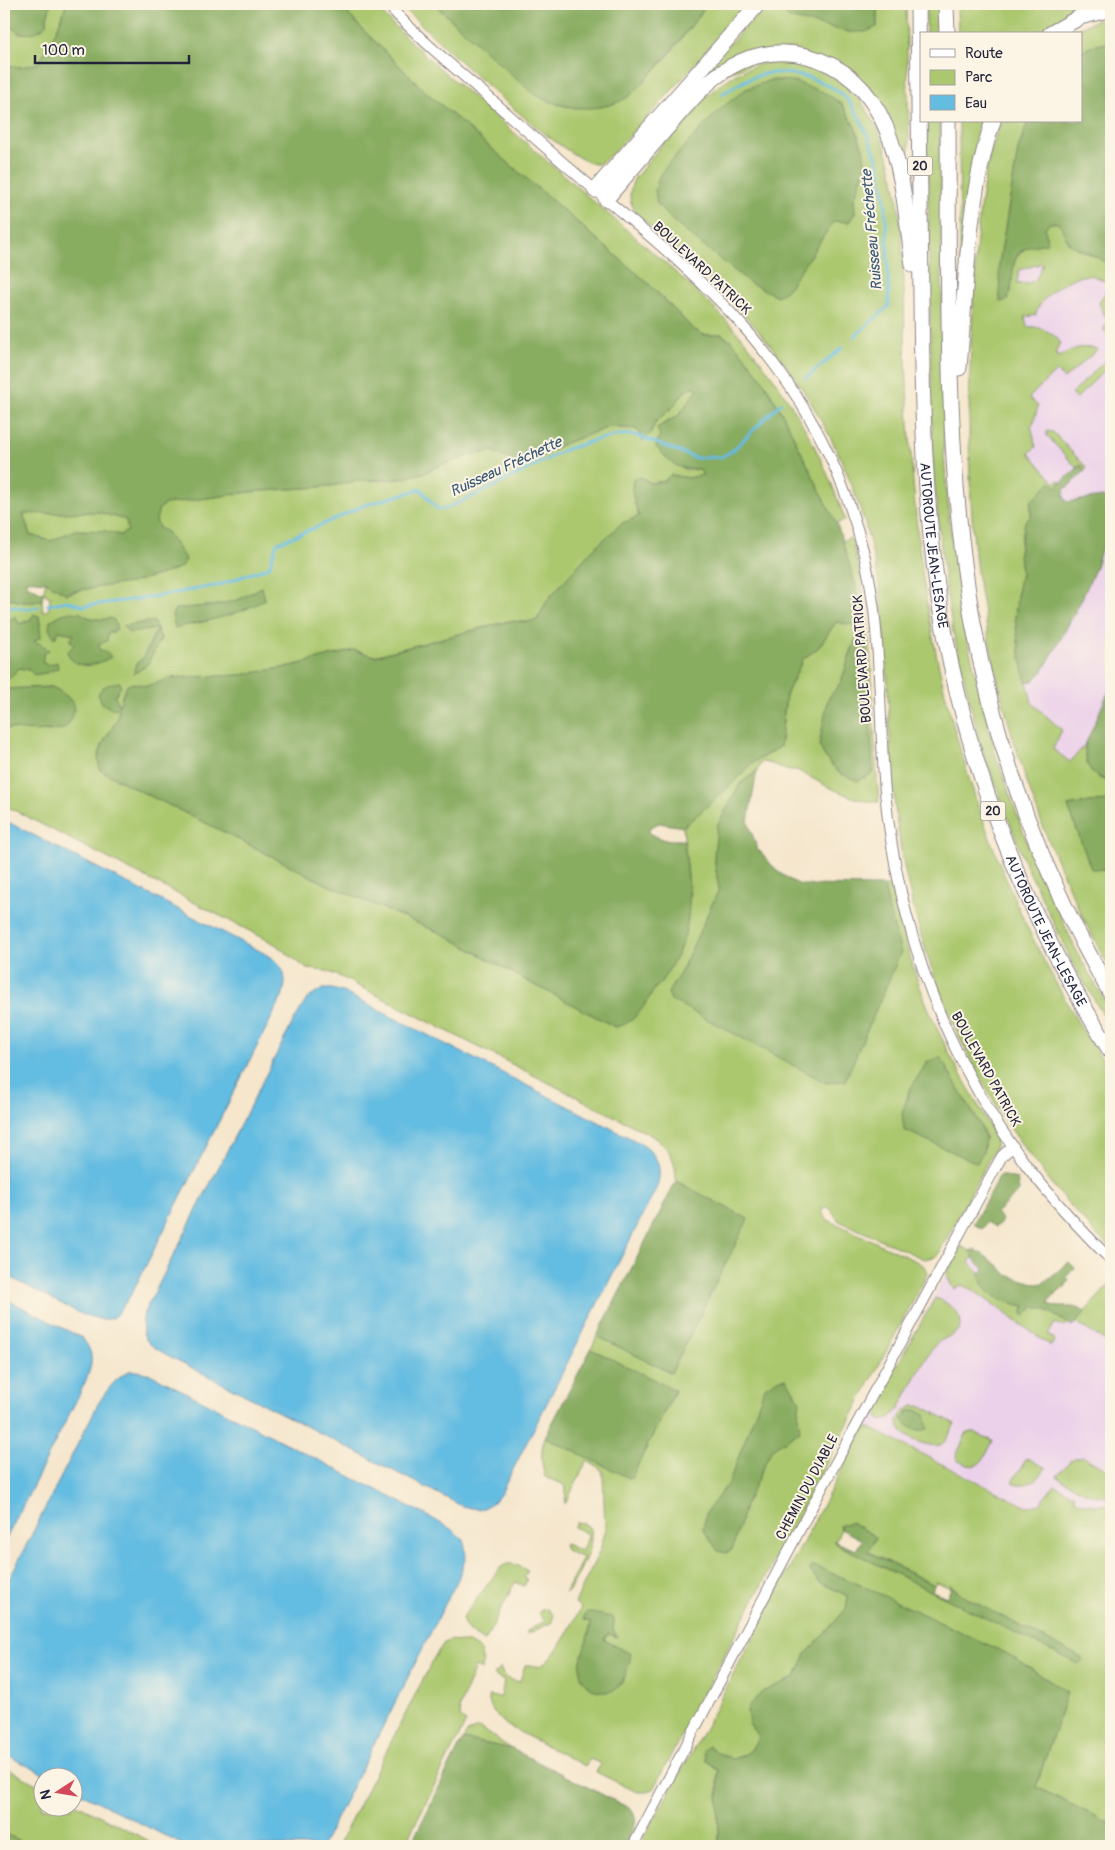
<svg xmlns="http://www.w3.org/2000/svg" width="1115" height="1850" viewBox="0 0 1115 1850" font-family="Pangolin,sans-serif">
<rect width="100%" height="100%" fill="#fcf5e5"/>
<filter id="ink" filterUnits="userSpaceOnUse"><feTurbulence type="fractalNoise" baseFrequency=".02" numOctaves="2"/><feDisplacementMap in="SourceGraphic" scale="10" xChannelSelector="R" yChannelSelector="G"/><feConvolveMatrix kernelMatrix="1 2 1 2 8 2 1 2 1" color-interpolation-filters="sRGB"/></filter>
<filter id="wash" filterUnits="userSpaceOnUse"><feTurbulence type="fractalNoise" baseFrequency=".0096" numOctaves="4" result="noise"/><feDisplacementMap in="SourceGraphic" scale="20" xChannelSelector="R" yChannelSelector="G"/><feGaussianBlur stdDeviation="1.12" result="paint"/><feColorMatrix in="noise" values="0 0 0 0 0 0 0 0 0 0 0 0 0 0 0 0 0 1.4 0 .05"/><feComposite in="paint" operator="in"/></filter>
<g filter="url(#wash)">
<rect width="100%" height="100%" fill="#f5e6cc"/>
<!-- built -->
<g fill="#ecd1ea">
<polygon points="1044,263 1111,278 1111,503 1103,497 1067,502 1007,427 1013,322 1018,270"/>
<polygon points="1111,538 1111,686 1085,745 1069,762 1052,749 1062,730 1032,703 1026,682 1033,681 1042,672 1056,648 1082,599 1096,567 1102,547 1109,542"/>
<polygon points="961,1246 970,1251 975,1257 1067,1323 1071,1325 1076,1323 1111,1344 1111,1504 1101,1505 1083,1504 1074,1499 1055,1521 874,1429 863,1429"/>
</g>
<!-- green -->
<g fill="#abc86e" stroke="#667554" fill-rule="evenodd">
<polygon points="4,4 11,4 8,9 19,34 40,30 47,24 47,17 51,4 66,4 58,27 39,63 21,67 4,65"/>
<path d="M339 4H374C407 41 445 73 482 105 538 154 595 202 651 251 683 279 716 307 744 340 789 394 823 454 845 520L836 524 783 415 764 382 732 341 721 334 704 335 693 329 649 284 426 92 362 29Z"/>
<path d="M400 4H434L456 24 557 104 573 108 600 107 629 96 665 60 708 4H747C728 25 614 161 598 164 570 168 426 30 400 4Z"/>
<polygon points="766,4 793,4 790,6 828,27 849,32 877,27 877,4 906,4 909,148 905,174 872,93 791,48 700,84 710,65"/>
<polygon points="926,4 938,4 939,34 926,34"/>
<polygon points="957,4 1111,4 1055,24 1042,34 958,34"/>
<polygon points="1111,17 1111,42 1093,46 1081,52 1081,34 1065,34 1097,20"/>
<path d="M791 60C833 72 859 89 878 130 906 190 903 273 905 339 908 414 912 488 921 563 937 690 975 816 1029 931 1046 966 1065 1000 1084 1033 1091 1043 1109 1066 1111 1076 1114 1089 1111 1113 1111 1127 1111 1168 1111 1209 1111 1249 1098 1237 1087 1224 1075 1211 966 1091 903 935 892 774 888 713 888 652 880 592 873 545 859 499 840 457 816 405 784 357 745 316 713 281 676 251 642 219 629 205 627 197 634 179 669 138 709 76 764 63 773 61 782 61 791 60ZM771 80 793 81 841 103 855 127 863 149 859 185 854 199 855 213 849 222 834 221 786 291 746 89Z"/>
<polygon points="927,121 940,121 944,454 949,518 967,639 995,753 1029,848 1077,952 1111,1012 1111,1028 1072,962 1025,863 980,743 953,632 945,583 934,481 932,431"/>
<polygon points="959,121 988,121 960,262"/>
<path d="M1001 121H1028L1018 150 999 264 1011 292C1013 261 1012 247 1047 243L1045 228C1049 222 1053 222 1060 223L1069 244 1101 259 1111 267V334L1103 330 1108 322 1099 303 1109 286 1107 282C1103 280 1097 277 1093 276 1074 271 1038 297 1036 315L1025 317 1027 327C1037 325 1055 333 1060 342L1055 354 1060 357C1073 347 1082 346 1098 349L1064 379 1056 371 1029 398 1038 406 1033 425H1031L1036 447 1029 453 1055 483 1059 480 1061 482 1056 487 1051 482 1031 501V517L1022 533 1019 553 1021 573 1018 588 1015 619 1019 649 1032 703 1062 730 1053 749 1070 762 1085 745V753L1099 778 1111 783V801L1090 802 1068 806 1091 868 1104 869 1111 877V970C1050 863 1008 744 986 624 982 601 977 577 975 554 967 472 968 390 973 308 976 245 978 180 1001 121ZM1043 263 1036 280 1028 283 1017 284 1019 270Z"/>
<polygon points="1111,355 1111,364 1077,398 1072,393"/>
<path d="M693 386 698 389 679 415 657 428 660 435 656 446 685 470 699 469 703 475 689 478 670 475 664 481 651 483 641 477 634 503 640 516 621 524 548 599 537 620 526 622 509 621 374 656 354 650 287 667 241 675 171 678 147 686 133 683 126 686 121 699 117 720 103 743 100 770 138 790 222 831 326 884 445 935 531 983 616 1027 637 1015 655 988 659 985 679 952 690 896 683 827 724 791 752 763 780 747 786 695 803 659 819 647 836 622 864 626 854 583 842 541 851 538C876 623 870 714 879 802 854 803 819 782 797 770 784 772 774 762 761 762L757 771 740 784 714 857 719 889 681 972 668 993 889 911 884 886H891C903 941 920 995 945 1045 961 1077 981 1107 996 1140V1146L939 1253 935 1257 924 1259 839 1221 829 1207 821 1208 824 1216 828 1220 918 1262 926 1268 928 1273 653 1789 647 1792H637L596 1772 601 1764 590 1759 585 1766 508 1726C497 1717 490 1710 488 1696L501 1697 504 1681 493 1675 500 1668C503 1676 511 1683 520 1681L525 1665C530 1664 533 1666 537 1666 552 1667 574 1620 581 1608L575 1603 600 1550 605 1532 603 1474 601 1469 587 1461 565 1504 566 1487C560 1481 552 1481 545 1477 541 1462 540 1451 545 1437L631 1478 675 1391 591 1349 597 1336 671 1373 747 1219 676 1181C676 1156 668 1147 649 1134L341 977 326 971 307 969 275 944 4 805V728L52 731V687L4 689V678L10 677 19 668 29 670 48 665 41 662 44 653 33 641 40 624 39 616 19 624 9 620H4V597C18 601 27 605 42 600L43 612 49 609 50 597 43 593 46 582 67 594 185 560 159 528 156 520 158 509 165 504 250 492 331 486 355 481 400 479 426 472 441 465 471 455 492 451 519 464 536 460 563 444 609 427 637 429 643 441 650 434 656 421 673 407 684 392ZM262 587 208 621 175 627V609L218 605 238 600ZM85 617 104 620 114 632 107 633 98 643 100 650 108 653 67 652 75 644 74 634 59 631ZM864 627 873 773 828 699 841 682 854 643ZM157 629 161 639 154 649 135 666 144 656ZM940 1057 980 1125 985 1137 984 1149 923 1071 927 1062ZM614 1620 613 1630 615 1637 609 1634 606 1636 604 1640 631 1654 582 1659 591 1623Z"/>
<polygon points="1047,431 1053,432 1087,468 1085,471 1081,465 1077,468 1047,436"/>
<polygon points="98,512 126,520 128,531 120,535 105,531 75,530 51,541 30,535 23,513"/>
<path d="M961 1246 970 1251 974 1256 969 1262 1007 1302 1025 1306 1022 1314 1034 1307 1045 1309 1067 1323 1064 1327 1055 1323 1048 1335 1055 1339 1051 1346 973 1290 961 1285 954 1289C950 1285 950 1280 946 1275Z"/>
<polygon points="1111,1283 1111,1344 1076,1323 1089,1307"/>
<path d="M935 1298C945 1300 965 1315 960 1327 955 1337 941 1338 935 1345 922 1363 910 1389 899 1409L891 1417 882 1421C876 1417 873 1414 873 1408Z"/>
<path d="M913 1406H922L955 1424C951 1430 948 1440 942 1444 930 1452 871 1427 913 1406Z"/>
<path d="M870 1428 1027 1507 1040 1504 1054 1485 1075 1495 1074 1499C1086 1506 1098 1506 1111 1504V1824L1036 1787 1067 1692 819 1582 848 1596 847 1609 806 1654 795 1678 762 1692 749 1724 758 1736C755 1752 738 1763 722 1755 717 1753 713 1749 709 1746L706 1760 718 1770 719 1846H639L703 1732 863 1429ZM840 1525 876 1537 867 1551 934 1585 936 1582 951 1588V1585L963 1596 1083 1660 1078 1663 840 1546 834 1541 836 1540 841 1529Z"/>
<path d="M967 1432H974L993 1441C983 1460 980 1474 957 1460L956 1456Z"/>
<path d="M1082 1456 1111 1472V1497C1091 1498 1074 1487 1057 1476L1072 1459Z"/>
<path d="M1027 1458 1046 1468C1037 1479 1028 1489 1012 1482Z"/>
<path d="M577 1522C610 1524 576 1577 569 1591L565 1594 583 1558 566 1550 564 1545 566 1544 581 1551 589 1535 574 1527Z"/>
<path d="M507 1564H514L528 1571 524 1577 527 1580 524 1586 515 1582 485 1641C474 1635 465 1631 462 1618L501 1567Z"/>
<polygon points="548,1609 554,1616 551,1623 527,1634 527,1631 545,1621 538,1614 541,1610"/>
<polygon points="450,1640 469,1643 480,1650 483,1663 482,1670 475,1667 459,1708 461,1719 466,1722 404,1846 338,1846 435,1656 444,1643"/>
<polygon points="477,1728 481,1729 512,1749 463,1739 467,1733"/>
<polygon points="4,1767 42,1787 42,1808 72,1808 73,1802 159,1846 29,1846 4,1833"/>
</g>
<!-- forest -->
<g fill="#88ac61" stroke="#55674e" fill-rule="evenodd">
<path d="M11 4H51L47 17V24C31 42 0 34 11 4Z"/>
<path d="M66 4H339L362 29 426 92 649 284 693 329 704 335 721 334 732 341 751 364 764 382 783 415 838 527 855 583 865 634 873 773 858 781 839 773 825 757 819 745 828 699 841 682 854 643 864 627 836 622 819 647 803 659 786 695 780 747 752 763 725 791 683 827 659 823 649 828 650 834 665 840H684C688 877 695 916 679 951 674 963 666 974 659 985L655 988C645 1004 636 1024 615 1027L531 983 445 935 326 884 222 831 138 790 100 770 98 757 103 743 117 720 119 708 111 709 102 703 98 694C103 685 111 683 120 682L121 686 115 695 119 706 126 686 133 683 147 686 171 678 241 675 287 667 354 650 375 656 509 621 526 622 537 620 548 599 591 551 621 524 639 516C635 504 629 491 634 478L641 477 651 483 664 481 670 475 689 478 703 475 699 469C675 470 672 463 656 447L660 435 657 428 679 415 698 389 693 386 684 392 673 407 656 421 650 434 643 441 637 429 609 427 563 444 536 460 519 464 492 451 471 455 441 465 426 472 400 479 355 481 331 486 250 492 165 504 159 509 156 520 159 528 167 532 186 560 181 567 166 573 130 583 73 591 67 594 46 582 26 580 27 585 43 593 42 600C27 605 18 601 4 597V65L21 67 39 63 58 27ZM98 512 126 520 128 531 120 535 105 531 75 530 51 541 30 535 23 514Z"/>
<path d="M434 4H708C689 28 671 53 650 75 643 83 636 91 628 97 599 115 561 109 533 94Z"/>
<polygon points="793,4 877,4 877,27 865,32 849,32 788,18 786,13"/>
<path d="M1111 42V267L1101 259 1069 244 1060 224C1053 222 1049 222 1045 228L1047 243C999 249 1021 270 1007 300L1000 302 999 264 1018 150 1028 121H1081V52L1093 46Z"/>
<polygon points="771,80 793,81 823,92 841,103 855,127 863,149 866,166 854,199 855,213 849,222 834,221 786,291 777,296 750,283 676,224 657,204 655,190 659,177 669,163 720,109 746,89"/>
<polygon points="1081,465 1085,471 1064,490 1064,497 1067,502 1103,497 1111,503 1111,538 1109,542 1102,547 1096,567 1082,599 1056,648 1042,672 1033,681 1026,682 1019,649 1015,619 1018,588 1021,573 1019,553 1025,521 1031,517 1031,501 1051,482 1056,487"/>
<path d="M262 587 265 599C240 616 204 621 175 628L172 615 175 609 218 605 238 600Z"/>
<path d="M71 612 81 613C88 619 102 621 110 618L114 620 117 629 108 633 107 641 98 644 100 650 108 653 111 657C95 666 76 672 67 652L75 644 70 641 74 634 59 631 55 638 49 629 50 621 62 614Z"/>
<polygon points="34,614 39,616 41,637 34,641 41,644 49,650 44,653 42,662 48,665 57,662 58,668 46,673 34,675 29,670 19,668 10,678 4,678 4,620 9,620 16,616 19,624 29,621"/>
<polygon points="153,621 161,638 147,665 134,674 135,666 144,656 157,629 129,633 123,626"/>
<polygon points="1111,686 1111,783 1092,773 1087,763 1085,753 1085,745"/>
<path d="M52 687C74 698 82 709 64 729L34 731 4 728V689Z"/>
<polygon points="757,771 748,822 757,848 777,871 790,880 801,885 884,886 889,911 901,952 845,1081 826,1083 671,1000 668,993 681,972 719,889 714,857 717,826 740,784"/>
<polygon points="1111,801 1111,868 1104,869 1091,869 1068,806 1090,802"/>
<polygon points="940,1057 980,1125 985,1137 984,1149 977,1163 904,1130 902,1114 909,1091 927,1062"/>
<polygon points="1000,1175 1017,1179 1019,1191 996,1213 1002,1219 1000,1224 995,1227 987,1222 982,1229 973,1224"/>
<polygon points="676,1181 748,1219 671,1373 597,1336"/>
<path d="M975 1249 998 1265 1007 1275 1037 1284 1043 1283 1069 1262 1075 1268 1066 1277 1069 1281 1065 1287 1050 1299 1049 1304C1062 1311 1071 1302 1085 1312L1076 1323 1072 1326 1045 1309 1034 1307 1024 1316 1022 1314 1025 1306C1006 1302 981 1297 980 1274L984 1269 973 1258 974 1256 970 1251Z"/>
<polygon points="591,1349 675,1390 631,1479 545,1437"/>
<polygon points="786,1378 800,1401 798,1416 800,1431 772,1449 746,1503 732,1550 726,1553 718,1551 703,1529 706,1513 729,1482 765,1387 776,1380"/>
<path d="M916 1410 925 1415 928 1429C915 1433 910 1428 902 1419L909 1411Z"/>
<polygon points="851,1522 876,1537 868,1552 934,1585 932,1591 947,1597 951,1588 950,1584 963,1596 1084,1659 1078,1664 840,1546 833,1541 856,1550 862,1540 841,1529 840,1525"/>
<path d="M814 1566 854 1582 1008 1654 1067 1692 1036 1787 1111 1824V1846H719L718 1770 706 1760 703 1750 709 1746C713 1749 717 1753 722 1755 738 1763 755 1752 758 1736L749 1724 747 1710 762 1692 795 1677 806 1654 846 1609 848 1596 819 1582 810 1571 811 1567Z"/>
<path d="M587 1612 612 1617 614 1620 613 1630 618 1637 609 1634 606 1636 604 1640 631 1654C629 1664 625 1683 616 1689 603 1697 582 1688 580 1672 579 1656 589 1639 591 1623L584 1620V1615Z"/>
<path d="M463 1739 512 1749 631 1809C641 1823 632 1832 625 1846H410Z"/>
<polygon points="4,1833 29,1846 4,1846"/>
</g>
<!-- water -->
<g fill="#64bce1" stroke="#436f8e">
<path d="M4 820 258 950C279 961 291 971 282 997L132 1293 118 1313 112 1318 103 1320 81 1314 4 1274Z"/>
<path d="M323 989H332L343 992 638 1142C657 1154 663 1165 657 1187L501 1493 496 1500 484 1508 476 1509 462 1506 167 1355C146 1343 139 1338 144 1313L293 1022 307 999Z"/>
<path d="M4 1298 82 1338C99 1357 89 1373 80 1393L4 1543Z"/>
<path d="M129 1371H138L150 1374 426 1515 451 1529 464 1540 466 1557 458 1579 322 1846H185L73 1789 72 1778 50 1777 4 1754V1589L98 1404C107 1390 115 1379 129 1371Z"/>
</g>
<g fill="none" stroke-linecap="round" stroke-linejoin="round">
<!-- stream -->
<g stroke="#64bce1" stroke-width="3">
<path d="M722 94C756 73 770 67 810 78 822 82 834 87 844 96 852 104 859 117 864 127 870 141 877 155 880 170 889 213 887 262 889 306L854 337"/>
<polyline points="806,378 842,348"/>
<polyline points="4,603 5,606 28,609 38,607"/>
<polyline points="48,605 67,601 83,606 152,597 219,585 269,567 277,543 317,527 365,505 421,489 437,509 445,509 489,489 567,449 596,440 619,435 635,435 696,458 721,457 732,451 781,403"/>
</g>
</g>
</g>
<g filter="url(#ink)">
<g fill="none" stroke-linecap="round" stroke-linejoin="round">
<defs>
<g id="minor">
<path d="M387 4C419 39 457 70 493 101 529 133 565 165 602 196 695 273 778 345 830 457 852 505 868 557 874 610 881 670 880 731 885 792 898 929 946 1060 1030 1170 1055 1202 1083 1232 1111 1260"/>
<polyline points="633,1846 809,1512 993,1172 1002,1156 1013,1146"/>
</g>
<g id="highway">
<path id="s1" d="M918 4C919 102 920 200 921 298 922 407 924 516 943 624 970 777 1029 920 1111 1052"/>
<polyline points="946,4 947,34"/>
<polyline points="1050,34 1080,17 1111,9"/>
<path d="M948 121C949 288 944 458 973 623 997 754 1045 880 1111 994"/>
<polyline points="595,190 758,4"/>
<path d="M606 199C628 173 650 147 673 121 688 104 702 86 721 73 746 55 777 48 807 56 900 80 902 187 913 265"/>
<path d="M959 368C966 288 967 197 993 121"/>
</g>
</defs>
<!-- minor casing -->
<use href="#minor" stroke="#8c8484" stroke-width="12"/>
<!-- highway casing -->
<use href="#highway" stroke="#8c8484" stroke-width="17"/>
<!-- minor -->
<use href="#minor" stroke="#fff" stroke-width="10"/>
<!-- highway -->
<use href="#highway" stroke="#fff" stroke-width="15"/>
</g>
</g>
<g text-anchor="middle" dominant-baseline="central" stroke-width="4" stroke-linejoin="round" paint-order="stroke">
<!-- shield labels -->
<g fill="#fcf5e5" stroke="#63616e" stroke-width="1">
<rect x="907.5" y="156.5" width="25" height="19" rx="4"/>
<rect x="980.5" y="801.5" width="25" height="19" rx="4"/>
</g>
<g font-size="12" font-weight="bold" fill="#22223b">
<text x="920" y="166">20</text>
<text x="993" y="811">20</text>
</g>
<!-- street labels -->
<g font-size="14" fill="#22223b" stroke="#fcf5e5">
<text transform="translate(702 268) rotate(43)">BOULEVARD PATRICK</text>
<text stroke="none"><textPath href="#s1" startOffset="542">AUTOROUTE JEAN-LESAGE</textPath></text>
<text transform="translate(862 659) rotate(-94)">BOULEVARD PATRICK</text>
<text stroke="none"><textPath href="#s1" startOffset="946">AUTOROUTE JEAN-LESAGE</textPath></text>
<text transform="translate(986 1069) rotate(61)">BOULEVARD PATRICK</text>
<text transform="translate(807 1487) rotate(-62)">CHEMIN DU DIABLE</text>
</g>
<!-- water labels -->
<g font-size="15" font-style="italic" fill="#395875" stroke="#fcf5e5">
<text transform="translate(872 230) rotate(-95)">Ruisseau Fréchette</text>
<text transform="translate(506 467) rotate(-25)">Ruisseau Fréchette</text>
</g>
</g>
<!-- margin -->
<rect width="1115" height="1850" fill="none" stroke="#fcf5e5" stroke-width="20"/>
<!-- legend -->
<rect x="920" y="32" width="162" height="90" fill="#fcf5e5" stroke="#a5a1a1"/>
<rect x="930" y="49" width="25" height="8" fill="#ffffff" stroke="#a5a1a1"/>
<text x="965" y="58" font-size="15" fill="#22223b">Route</text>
<rect x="930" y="70" width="25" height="15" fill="#abc86e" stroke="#a5a1a1"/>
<text x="965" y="82" font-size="15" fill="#22223b">Parc</text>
<rect x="930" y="95" width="25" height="15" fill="#64bce1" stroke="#a5a1a1"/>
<text x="965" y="108" font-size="15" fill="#22223b">Eau</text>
<!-- north arrow -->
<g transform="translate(58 1792) rotate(258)"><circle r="24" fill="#fcf5e5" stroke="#a5a1a1"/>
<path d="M0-4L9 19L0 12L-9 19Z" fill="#d1495b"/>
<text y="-8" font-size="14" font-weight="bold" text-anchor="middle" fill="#22223b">N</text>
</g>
<!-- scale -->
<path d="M35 55v8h154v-8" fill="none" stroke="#22223b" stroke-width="2.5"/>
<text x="42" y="55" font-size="15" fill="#22223b" stroke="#fcf5e5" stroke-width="4" paint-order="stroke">100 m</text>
</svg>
